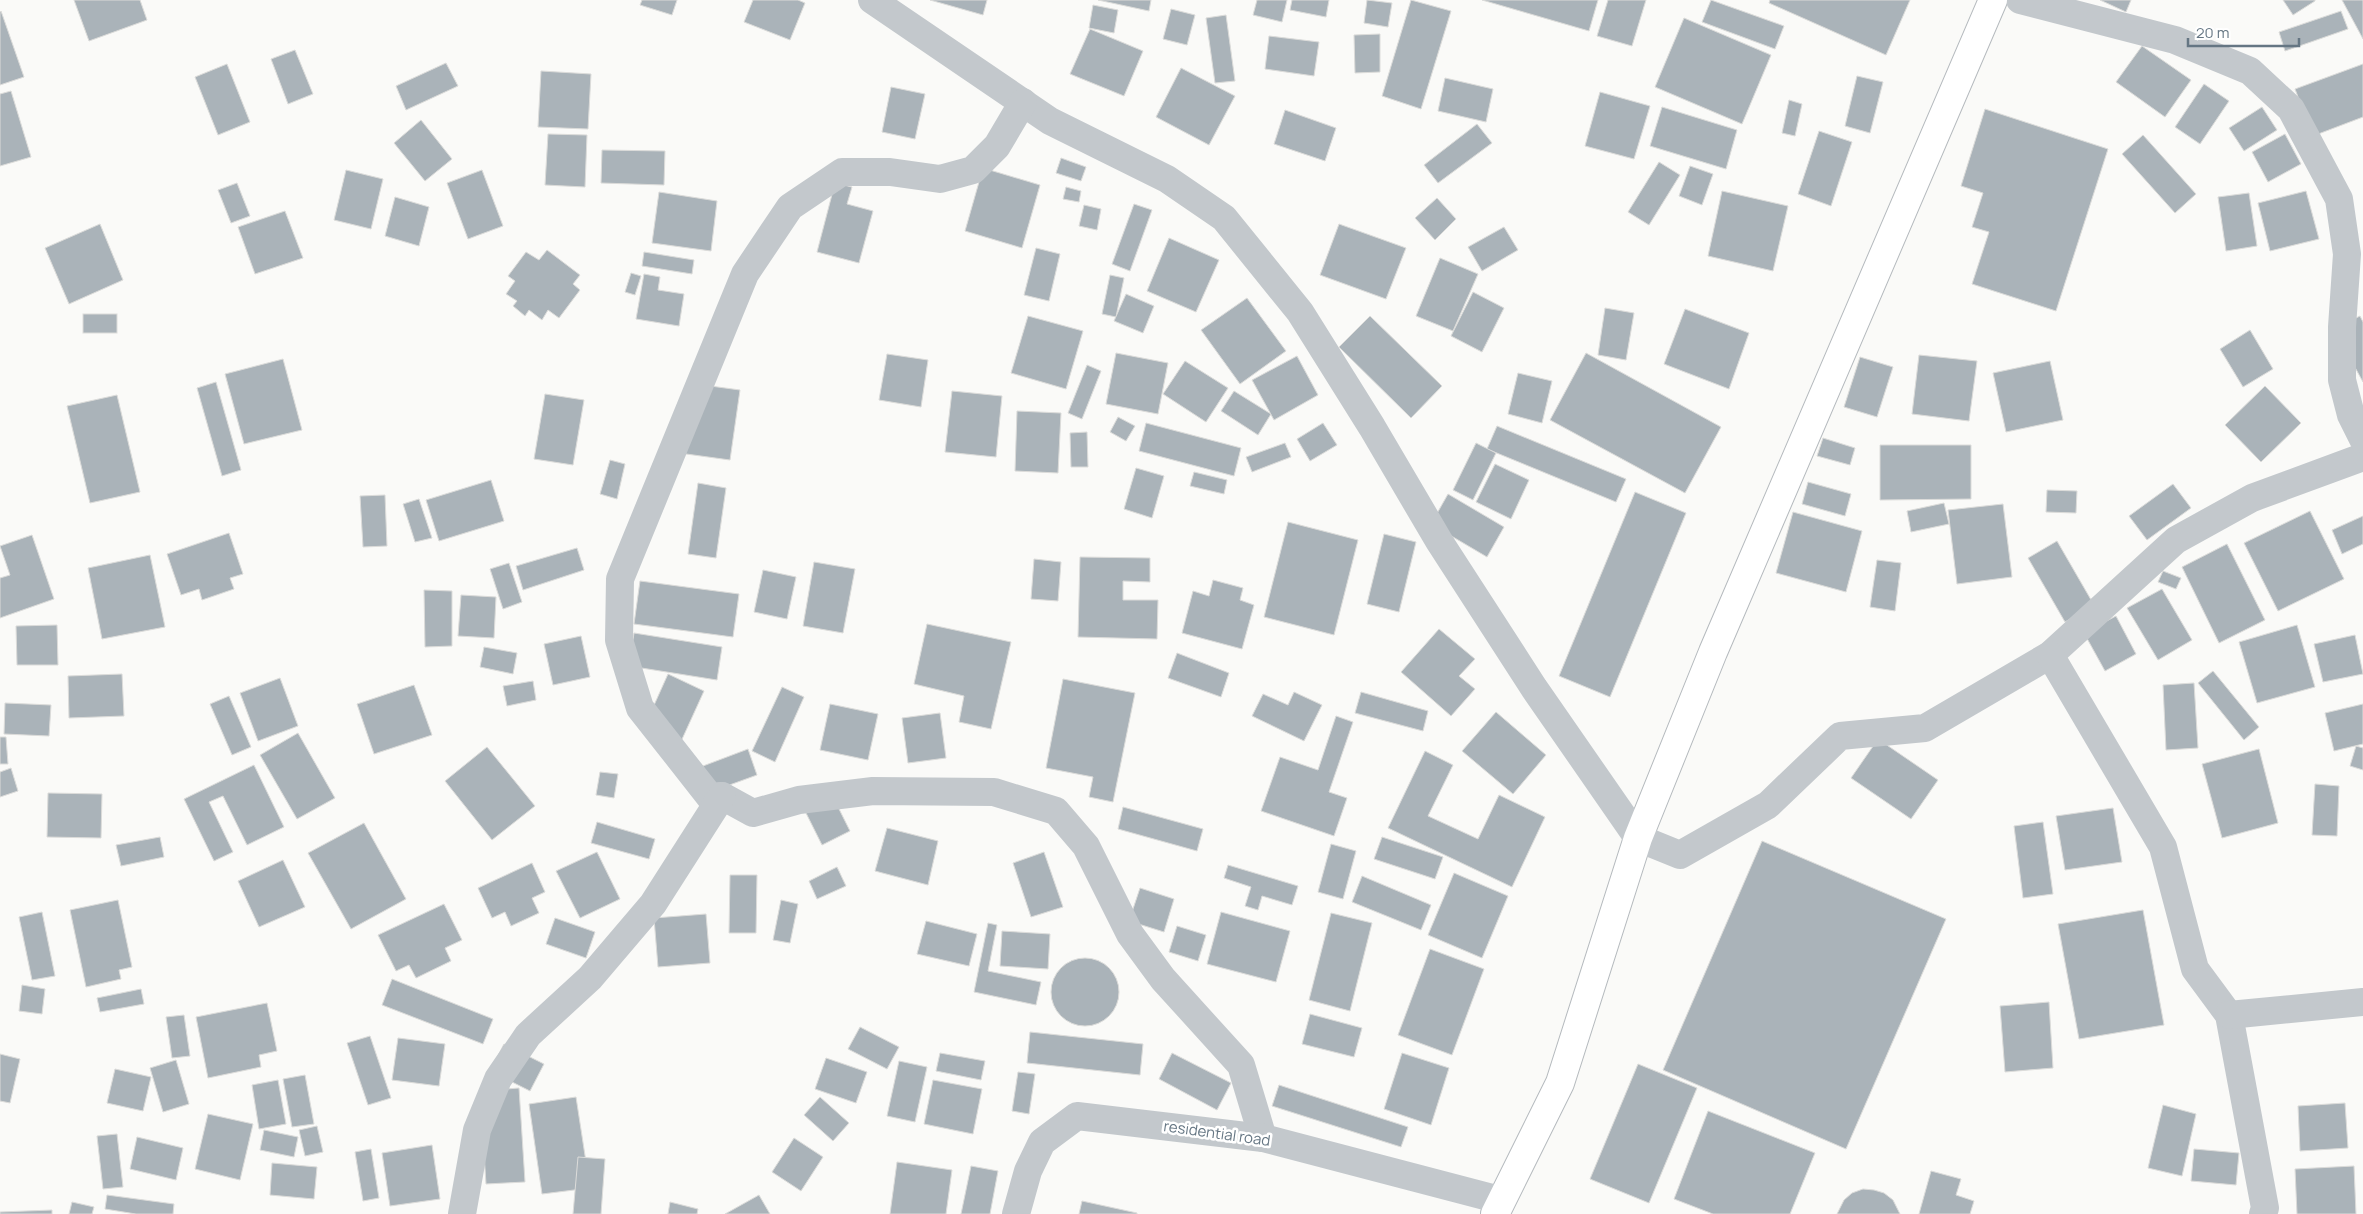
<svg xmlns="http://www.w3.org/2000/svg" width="2363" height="1214" viewBox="0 0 2363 1214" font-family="Manrope,sans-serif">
<rect width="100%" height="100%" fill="#fafaf8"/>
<!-- building -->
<g fill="#aab3b9" stroke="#dcdcda">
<polygon points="74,0 140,0 147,20 89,41"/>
<polygon points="642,0 677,0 672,15 640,5"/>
<polygon points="753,0 798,0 805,3 790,40 744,22"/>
<polygon points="930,0 987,0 983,15"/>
<polygon points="1098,0 1151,0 1149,11"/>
<polygon points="1257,0 1287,0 1282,22 1253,15"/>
<polygon points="1292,0 1329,0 1326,17 1290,10"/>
<polygon points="1367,0 1392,3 1388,27 1364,23"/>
<polygon points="1411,0 1451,11 1421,109 1382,96"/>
<polygon points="1482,0 1598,0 1589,31"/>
<polygon points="1608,0 1646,0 1632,46 1597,36"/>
<polygon points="1711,0 1784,26 1775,49 1702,22"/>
<polygon points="1770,0 1910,0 1886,55 1769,3"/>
<polygon points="2100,0 2131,0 2126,12"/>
<polygon points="2283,0 2315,0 2315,1 2293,15"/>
<polygon points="2342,0 2363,0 2363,39"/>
<polygon points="1093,5 1118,10 1114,33 1089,28"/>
<polygon points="1171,9 1195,15 1187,45 1163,39"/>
<polygon points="1,11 24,77 0,85 0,12"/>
<polygon points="2341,11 2348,29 2285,51 2279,32"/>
<polygon points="1226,15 1235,81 1215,83 1206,18"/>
<polygon points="1684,18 1771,55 1742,124 1655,87"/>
<polygon points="1090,29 1143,51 1124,96 1070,74"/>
<polygon points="1380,34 1380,72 1355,73 1354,35"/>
<polygon points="1269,36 1319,42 1314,76 1265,69"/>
<polygon points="2142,46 2191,80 2165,117 2116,82"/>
<polygon points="295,50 313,94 288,104 271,59"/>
<polygon points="446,63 458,86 406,110 396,86"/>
<polygon points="227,64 250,122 218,135 195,77"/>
<polygon points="2363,64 2363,117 2313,136 2295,89"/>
<polygon points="1181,68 1235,96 1209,145 1156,117"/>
<polygon points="541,71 591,74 588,129 538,127"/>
<polygon points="1857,76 1883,82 1870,133 1845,126"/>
<polygon points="1445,78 1493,89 1486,122 1438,111"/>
<polygon points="2204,84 2229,101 2200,144 2175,127"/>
<polygon points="891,87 925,94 915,139 882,132"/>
<polygon points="11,91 31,157 0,166 0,94"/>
<polygon points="1600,92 1650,106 1634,159 1585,146"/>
<polygon points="1789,100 1802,104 1795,136 1782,133"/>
<polygon points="1662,107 1737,130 1726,169 1650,146"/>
<polygon points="2262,107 2277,130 2244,151 2229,128"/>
<polygon points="1985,109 2108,149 2056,311 1972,284 1989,232 1972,227 1983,193 1961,186"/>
<polygon points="1285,110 1336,128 1325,161 1274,144"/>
<polygon points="421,120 452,159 425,181 394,143"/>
<polygon points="1477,124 1492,143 1438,183 1424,165"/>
<polygon points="1819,131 1852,142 1831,206 1798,194"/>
<polygon points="548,134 587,135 585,187 545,185"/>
<polygon points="2285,134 2301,164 2268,182 2252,152"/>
<polygon points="2143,135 2196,194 2175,213 2122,154"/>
<polygon points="602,150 665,151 664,185 601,183"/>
<polygon points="1061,158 1086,167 1081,181 1056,173"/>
<polygon points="1659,162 1680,175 1649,225 1628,212"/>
<polygon points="1690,166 1713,174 1702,205 1679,196"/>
<polygon points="983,168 1040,185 1022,248 965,231"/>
<polygon points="346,170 383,179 371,229 334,220"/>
<polygon points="482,170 503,226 468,239 447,183"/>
<polygon points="237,183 250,216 231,223 218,190"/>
<polygon points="835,183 852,187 847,204 873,211 859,263 817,252"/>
<polygon points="1066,187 1081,191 1079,202 1063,199"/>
<polygon points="1722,191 1788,206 1773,271 1708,256"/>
<polygon points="2306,191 2319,239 2270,251 2258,203"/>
<polygon points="659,192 717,201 711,251 652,243"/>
<polygon points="2249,193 2257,246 2226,251 2218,197"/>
<polygon points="395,197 429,207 419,246 385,236"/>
<polygon points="1437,198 1456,219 1435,240 1415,218"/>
<polygon points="1134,204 1152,210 1130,271 1112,264"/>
<polygon points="1084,205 1101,209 1097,230 1079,226"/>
<polygon points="285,211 303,258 255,274 238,227"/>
<polygon points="100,224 123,280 69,304 45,248"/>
<polygon points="1339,224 1406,248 1386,299 1320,275"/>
<polygon points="1504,227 1518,250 1482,271 1468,247"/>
<polygon points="1169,238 1219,260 1196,312 1147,291"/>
<polygon points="1036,248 1060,254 1049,301 1024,295"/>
<polygon points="547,250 580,275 573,284 580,290 559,318 548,310 542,320 529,310 525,316 513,306 517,301 506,294 515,281 508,276 526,252 539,260"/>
<polygon points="644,252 694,260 692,274 642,266"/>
<polygon points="1440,258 1478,274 1453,331 1416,316"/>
<polygon points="631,273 641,276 635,295 625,292"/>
<polygon points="644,274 660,277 658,290 684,294 679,326 636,319"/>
<polygon points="1110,275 1124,278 1116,317 1102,314"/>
<polygon points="1473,292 1504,308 1482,352 1451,336"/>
<polygon points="1126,294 1154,306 1143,333 1114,321"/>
<polygon points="1247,298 1286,351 1240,384 1201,330"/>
<polygon points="1605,308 1634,313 1626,360 1598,355"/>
<polygon points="1685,309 1749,333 1729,389 1664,364"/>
<rect x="83" y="314" width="34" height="19"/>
<polygon points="1028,316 1083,331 1066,389 1011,373"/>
<polygon points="1370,316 1442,386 1411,418 1339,347"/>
<polygon points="2360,316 2363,322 2363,382 2334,329"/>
<polygon points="2250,330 2273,369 2243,387 2220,349"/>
<polygon points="1116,353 1168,363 1158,414 1106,404"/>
<polygon points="1586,353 1721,427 1685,493 1550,420"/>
<polygon points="887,354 928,360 921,407 879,400"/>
<polygon points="1919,355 1977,361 1969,421 1912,414"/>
<polygon points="1297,356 1318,395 1274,420 1252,380"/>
<polygon points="1860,357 1893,367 1877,417 1844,407"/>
<polygon points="283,359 302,430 244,444 225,374"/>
<polygon points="1185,361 1228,388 1206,422 1163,394"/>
<polygon points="2050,361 2063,420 2006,432 1993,373"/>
<polygon points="1087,365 1101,371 1082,419 1068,413"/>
<polygon points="1518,373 1552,381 1542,423 1508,414"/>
<polygon points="216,382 241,470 222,476 197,388"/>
<polygon points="688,383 740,390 730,460 679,453"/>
<polygon points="2265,386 2301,423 2261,462 2225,425"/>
<polygon points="952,391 1002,396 996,457 945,452"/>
<polygon points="1234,391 1271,414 1258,435 1221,411"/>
<polygon points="545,394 584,400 573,465 534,459"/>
<polygon points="117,395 140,492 90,503 67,406"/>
<polygon points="1017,411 1061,413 1058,473 1015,471"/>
<polygon points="1118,417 1135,426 1126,441 1110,432"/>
<polygon points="1146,423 1241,448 1234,476 1139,451"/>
<polygon points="1323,423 1337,445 1310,461 1297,439"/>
<polygon points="1497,426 1626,479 1616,502 1487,449"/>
<polygon points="1087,432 1088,467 1071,467 1070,433"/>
<polygon points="1823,438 1855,448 1850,465 1817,456"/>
<polygon points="1285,443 1291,457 1252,472 1246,457"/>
<polygon points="1476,443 1496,453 1473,500 1453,490"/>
<polygon points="1880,445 1971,445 1971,499 1880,500"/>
<polygon points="610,460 625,464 617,499 600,494"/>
<polygon points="1495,464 1529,480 1511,519 1476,502"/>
<polygon points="1136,468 1164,476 1152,518 1124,509"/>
<polygon points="1194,472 1227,480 1224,494 1190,486"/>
<polygon points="491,480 504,521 439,541 426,500"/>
<polygon points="1808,482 1851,494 1845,516 1802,504"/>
<polygon points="698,483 726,488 716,558 688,554"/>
<polygon points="2173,484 2191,508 2147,540 2129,516"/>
<polygon points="2047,490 2077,491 2076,513 2046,512"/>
<polygon points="1635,492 1686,513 1610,697 1559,676"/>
<polygon points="1448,494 1504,527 1487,557 1431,524"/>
<polygon points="385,495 387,546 363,547 360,496"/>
<polygon points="419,499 432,538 415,542 403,504"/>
<polygon points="1944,503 1949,524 1911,532 1907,511"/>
<polygon points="2003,504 2012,577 1957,584 1948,510"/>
<polygon points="2310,511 2344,579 2278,611 2244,543"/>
<polygon points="1793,512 1862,531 1846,592 1776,573"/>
<polygon points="2363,516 2363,544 2342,554 2332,530"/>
<polygon points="1288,522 1358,540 1334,635 1264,617"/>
<polygon points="229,533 243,574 230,578 234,589 202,600 199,589 181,595 167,554"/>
<polygon points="1384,534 1416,542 1399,612 1367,604"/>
<polygon points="32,535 54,599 0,618 0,578 10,575 0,546"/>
<polygon points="2057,541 2094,605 2065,622 2028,558"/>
<polygon points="2227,544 2265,620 2219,643 2182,567"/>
<polygon points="577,548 584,570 523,590 516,566"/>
<polygon points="150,555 165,627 102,639 88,568"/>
<polygon points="1080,557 1150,558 1150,582 1123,581 1123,600 1158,600 1157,639 1078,637"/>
<polygon points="1034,559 1061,562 1058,601 1031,599"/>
<polygon points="1877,560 1901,563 1895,611 1870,607"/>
<polygon points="814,562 855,569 843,633 803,626"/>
<polygon points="509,563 522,602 503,609 490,569"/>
<polygon points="763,570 796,577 787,619 754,612"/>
<polygon points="2163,571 2181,578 2176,589 2158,582"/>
<polygon points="1213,580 1243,588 1240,600 1254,605 1242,649 1182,633 1193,591 1209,596"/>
<polygon points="640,581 739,594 733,637 634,624"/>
<polygon points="2162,589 2192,640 2158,660 2127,608"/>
<polygon points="424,590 452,591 452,646 425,647"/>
<polygon points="461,595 496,597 494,638 458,636"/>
<polygon points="2116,616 2136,654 2105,671 2084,633"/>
<polygon points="927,624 1011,642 991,729 959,722 964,696 914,684"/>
<polygon points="57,625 58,665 17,665 16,626"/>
<polygon points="2297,625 2315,687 2257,703 2239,642"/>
<polygon points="1439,629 1475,659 1459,676 1475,689 1451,716 1401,672"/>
<polygon points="634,633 722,647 717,680 629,666"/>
<polygon points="2355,635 2363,674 2323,682 2314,644"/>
<polygon points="581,636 590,677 553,685 544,644"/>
<polygon points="484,647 517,653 513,674 480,667"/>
<polygon points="1177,653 1229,673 1221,697 1168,678"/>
<polygon points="2213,671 2259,727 2244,740 2198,683"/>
<polygon points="122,674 124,716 69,718 68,676"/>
<polygon points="668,674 704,691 678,748 642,732"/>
<polygon points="280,678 298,726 258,741 240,693"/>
<polygon points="1063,679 1135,693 1113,802 1089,797 1093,777 1046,768"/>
<polygon points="533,681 536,700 507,706 503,686"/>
<polygon points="2194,683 2198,748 2166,750 2163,685"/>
<polygon points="414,685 432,735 374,754 357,704"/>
<polygon points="782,687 804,697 775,762 752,751"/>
<polygon points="1294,692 1322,705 1304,741 1252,716 1263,694 1288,705"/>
<polygon points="1361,692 1428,711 1423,731 1355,713"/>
<polygon points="229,696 251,747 232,755 210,704"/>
<polygon points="5,703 51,705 49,736 4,734"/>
<polygon points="830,704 878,714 868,760 820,750"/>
<polygon points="2363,704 2363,744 2334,751 2325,713"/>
<polygon points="1496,712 1546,755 1513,794 1462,751"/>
<polygon points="940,713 946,758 908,763 902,718"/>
<polygon points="1336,716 1353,722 1329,792 1347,798 1334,836 1261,811 1280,757 1318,770"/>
<polygon points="298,733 335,798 297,819 260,755"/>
<polygon points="0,737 6,737 8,764 0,764"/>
<polygon points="1878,739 1938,780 1911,819 1851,778"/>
<polygon points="2356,746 2363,748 2363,770 2350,766"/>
<polygon points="487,747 535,806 492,840 445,781"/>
<polygon points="748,749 757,775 713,791 703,766"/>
<polygon points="2259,749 2278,823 2222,838 2202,764"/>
<polygon points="1425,751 1453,765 1428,816 1478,839 1499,795 1545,817 1512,887 1388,828"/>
<polygon points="254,765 284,827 247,845 223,796 209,802 233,852 214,861 184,799"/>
<polygon points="11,768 18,791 0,797 0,772"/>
<polygon points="600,772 618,774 614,798 596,795"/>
<polygon points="2315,784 2339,786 2337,836 2312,835"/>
<polygon points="48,793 102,794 101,838 47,837"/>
<polygon points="834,799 850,831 822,845 806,813"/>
<polygon points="1123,807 1203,829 1197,851 1118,829"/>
<polygon points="2113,808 2122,862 2065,870 2056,816"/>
<polygon points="597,822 655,839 649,859 591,843"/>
<polygon points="2043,822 2053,894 2023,898 2014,826"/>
<polygon points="364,823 406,899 351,929 308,853"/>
<polygon points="887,828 938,841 928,885 875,871"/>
<polygon points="160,837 164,857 121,866 116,845"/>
<polygon points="1382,837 1443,857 1435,879 1374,859"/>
<polygon points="1762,841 1946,919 1846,1149 1663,1070"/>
<polygon points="1331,844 1356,851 1343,899 1318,892"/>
<polygon points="597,852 620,899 580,918 556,871"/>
<polygon points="1044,852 1063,907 1031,917 1013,863"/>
<polygon points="283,860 305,907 259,927 238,881"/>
<polygon points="532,863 545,892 532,898 539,913 511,926 505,912 492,918 478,888"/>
<polygon points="1228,865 1298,886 1292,905 1262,896 1258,910 1245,906 1251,887 1224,878"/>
<polygon points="837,867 846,886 817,899 809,881"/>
<polygon points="1454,873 1508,896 1482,958 1428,935"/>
<polygon points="730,875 757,875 756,933 729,933"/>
<polygon points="1362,876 1431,905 1421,930 1352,902"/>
<polygon points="1140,888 1174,899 1164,932 1129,921"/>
<polygon points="118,900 132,967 119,970 121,979 86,987 70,910"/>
<polygon points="781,900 798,904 790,943 773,940"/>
<polygon points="444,904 462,940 445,948 451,961 416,978 409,965 396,971 378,935"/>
<polygon points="2143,910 2164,1025 2079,1039 2058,924"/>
<polygon points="42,912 55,976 32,980 19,917"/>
<polygon points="1221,912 1290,931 1276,982 1207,964"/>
<polygon points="1331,913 1372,923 1350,1011 1309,1000"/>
<polygon points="706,914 710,963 658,967 654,918"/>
<polygon points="555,918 595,932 586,958 546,944"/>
<polygon points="926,921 977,934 969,966 917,954"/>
<polygon points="988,923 997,925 988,971 1041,982 1036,1005 974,992"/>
<polygon points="1177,926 1206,935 1198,961 1169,952"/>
<polygon points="1002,931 1050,934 1048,969 1000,966"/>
<polygon points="1430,949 1484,969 1452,1055 1398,1035"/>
<circle cx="1085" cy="992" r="34"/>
<polygon points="392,979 493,1019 483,1044 382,1005"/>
<polygon points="22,985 45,989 42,1014 19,1011"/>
<polygon points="141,989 144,1004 100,1012 97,998"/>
<polygon points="2049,1002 2053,1068 2005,1072 2000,1006"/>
<polygon points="267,1003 277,1051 259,1055 261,1067 208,1078 196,1017"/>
<polygon points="1310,1014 1362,1028 1354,1057 1302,1044"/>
<polygon points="184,1015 190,1056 172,1058 166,1017"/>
<polygon points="860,1027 899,1047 887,1069 848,1049"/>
<polygon points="1030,1032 1143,1044 1140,1075 1027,1063"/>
<polygon points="370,1036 391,1098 368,1105 347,1043"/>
<polygon points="398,1038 445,1044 439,1086 392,1080"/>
<polygon points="504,1044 544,1064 530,1091 490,1071"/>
<polygon points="940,1053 985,1061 981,1080 936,1071"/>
<polygon points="1172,1053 1231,1083 1217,1110 1159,1079"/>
<polygon points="1402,1053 1449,1068 1431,1125 1384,1109"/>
<polygon points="0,1054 20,1059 10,1103 0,1101"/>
<polygon points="826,1058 867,1072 856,1103 815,1089"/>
<polygon points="176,1060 189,1104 163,1112 150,1068"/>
<polygon points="899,1061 927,1067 915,1122 887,1116"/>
<polygon points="1638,1064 1697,1088 1649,1203 1590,1179"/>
<polygon points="115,1069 151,1077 143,1111 107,1103"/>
<polygon points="1018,1072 1035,1074 1029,1114 1012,1111"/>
<polygon points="305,1075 314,1124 292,1127 283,1079"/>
<polygon points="278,1080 286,1124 259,1129 252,1085"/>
<polygon points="933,1080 982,1089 973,1134 924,1124"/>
<polygon points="1279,1085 1408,1127 1401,1147 1272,1106"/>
<polygon points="519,1088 525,1182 486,1184 480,1091"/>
<polygon points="576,1097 590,1188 542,1194 529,1104"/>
<polygon points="820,1097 849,1123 833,1141 804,1115"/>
<polygon points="2345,1103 2348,1148 2300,1151 2298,1106"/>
<polygon points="2163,1105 2196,1114 2182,1176 2148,1168"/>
<polygon points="1708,1111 1815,1153 1790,1214 1713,1214 1674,1199"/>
<polygon points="208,1114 253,1124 240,1180 195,1169"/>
<polygon points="317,1126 323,1152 305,1156 299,1130"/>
<polygon points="264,1130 298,1137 294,1157 260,1150"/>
<polygon points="117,1134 123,1187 103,1189 97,1136"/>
<polygon points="137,1137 183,1148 176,1180 130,1169"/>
<polygon points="794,1138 823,1157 801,1191 772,1172"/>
<polygon points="432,1145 440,1199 390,1206 382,1153"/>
<polygon points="371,1149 379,1198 363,1201 355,1152"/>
<polygon points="2194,1149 2239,1153 2236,1185 2191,1181"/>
<polygon points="578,1157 605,1159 601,1214 573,1214"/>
<polygon points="897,1162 952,1170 946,1214 890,1214"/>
<polygon points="272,1163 317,1167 314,1199 270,1195"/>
<polygon points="971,1166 998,1171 990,1214 961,1214"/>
<polygon points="2354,1166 2356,1214 2297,1214 2295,1169"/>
<polygon points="1931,1171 1961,1179 1956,1195 1974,1201 1970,1214 1919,1214"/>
<polygon points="1863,1189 1874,1190 1884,1193 1893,1200 1900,1214 1837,1214 1844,1200 1852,1193"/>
<polygon points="107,1195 174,1204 173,1214 136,1214 105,1209"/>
<polygon points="759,1195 770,1214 725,1214"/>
<polygon points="1082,1201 1137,1213 1137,1214 1079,1214"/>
<polygon points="72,1202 94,1207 92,1214 69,1214"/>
<polygon points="670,1202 698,1209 697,1214 668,1214"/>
<polygon points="52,1210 52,1214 0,1214 0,1212"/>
</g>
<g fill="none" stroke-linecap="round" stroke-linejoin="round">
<defs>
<polyline id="major" points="1495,1214 1560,1083 1638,838 1713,652 1993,0"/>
</defs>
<!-- major casing -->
<use href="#major" stroke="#b5babe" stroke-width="30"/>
<!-- minor -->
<g stroke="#c3c8cc" stroke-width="28">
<polyline points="872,0 1050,121 1167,179 1224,218 1300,312 1372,427 1439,541 1534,688 1638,838 1680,855 1768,805 1840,736 1925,728 2050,655 2176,540 2252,498 2363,457"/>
<polyline points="2020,0 2175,40 2250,71 2291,109 2339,199 2347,254 2342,327 2342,380 2351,415 2363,439"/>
<polyline points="1023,102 997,146 973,170 940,179 890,172 842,172 790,207 745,274 620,579 619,640 640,708 710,797 722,796 753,813 799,800 873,791 994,792 1056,811 1086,846 1130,934 1163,979 1241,1065 1263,1138"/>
<polyline points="2050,655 2163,847 2195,969 2229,1015 2265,1208 2263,1214"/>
<polyline points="2229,1015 2363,1002"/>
<polyline points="462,1214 477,1130 498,1079 528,1035 590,978 653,904 722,796"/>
<polyline points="1016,1214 1028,1171 1042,1142 1077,1116 1263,1138 1500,1200"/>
</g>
<!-- major -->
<use href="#major" stroke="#fff" stroke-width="28"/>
</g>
<g text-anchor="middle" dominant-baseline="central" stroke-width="5" stroke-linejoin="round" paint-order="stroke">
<!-- street labels -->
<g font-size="15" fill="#657683" stroke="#fff">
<text transform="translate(1217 1133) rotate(8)">residential road</text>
</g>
</g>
<!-- scale -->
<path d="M2188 38v8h111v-8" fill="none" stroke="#657683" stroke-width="2.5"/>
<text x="2196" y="38" font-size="15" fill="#657683" stroke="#ffffff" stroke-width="4" paint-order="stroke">20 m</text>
</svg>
